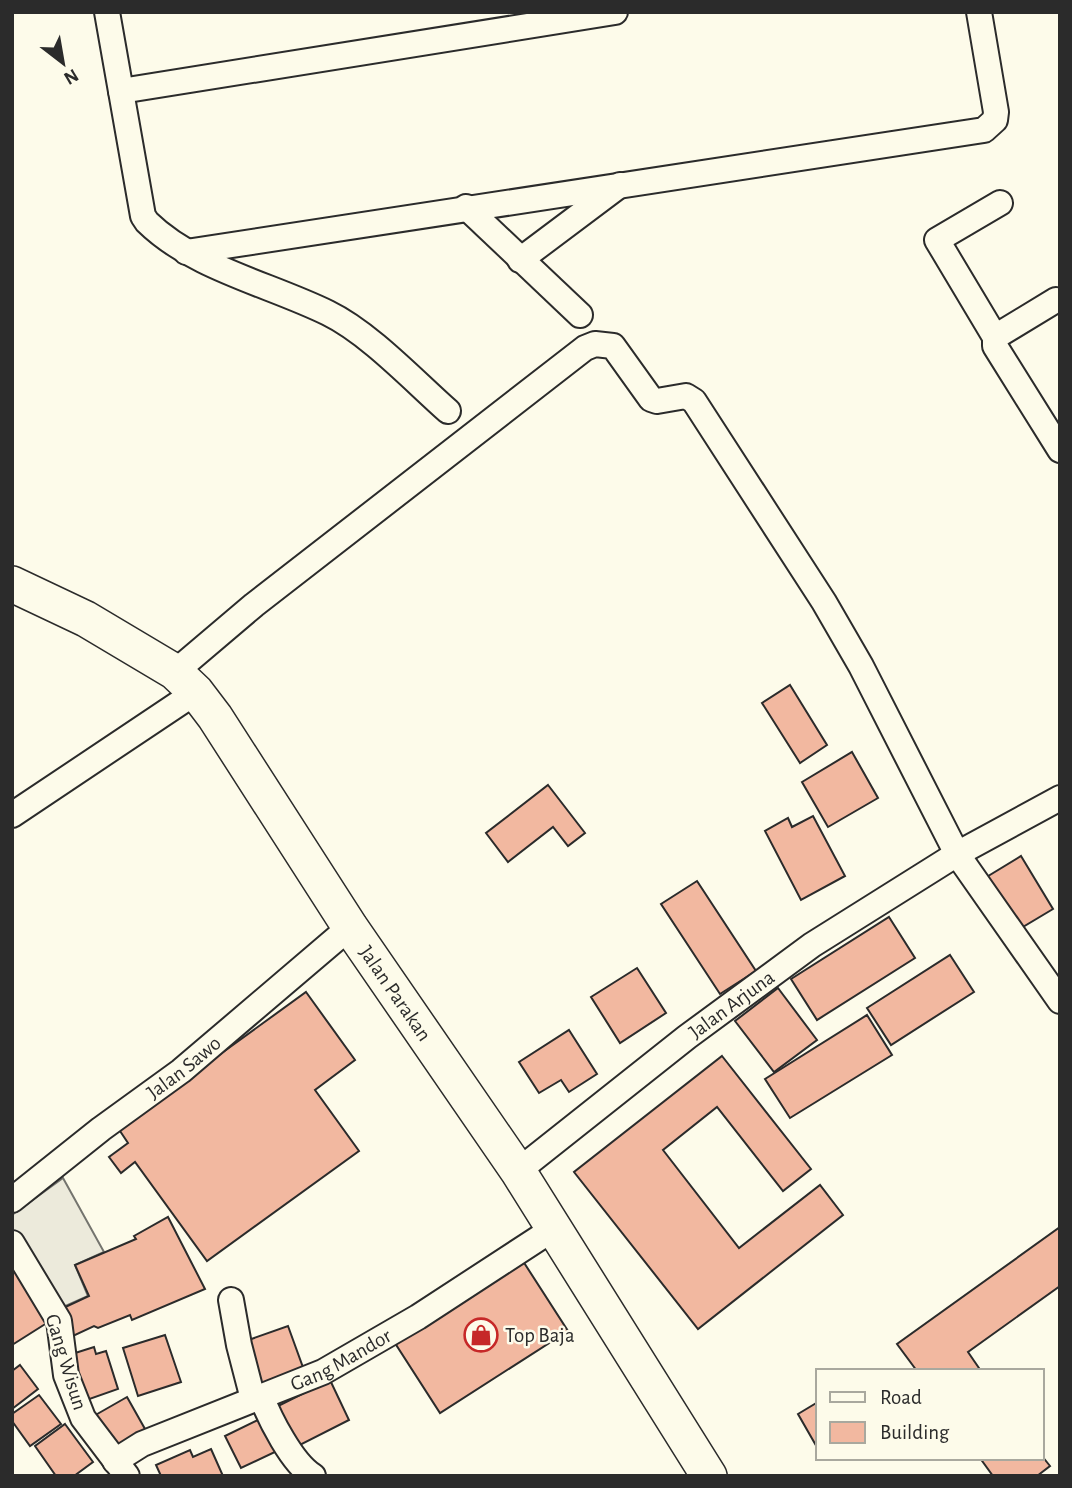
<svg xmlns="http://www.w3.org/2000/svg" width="1072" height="1488" viewBox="0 0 1072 1488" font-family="'Alegreya Sans',sans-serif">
<rect width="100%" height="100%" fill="#fdfbea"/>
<!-- parking -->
<polygon fill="#eceadb" stroke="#74746e" stroke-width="2" points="63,1178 104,1252 75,1265 88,1296 61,1308 12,1229 12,1215"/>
<!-- building -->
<g fill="#f2b8a0" stroke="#2b2b2b" stroke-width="2">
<polygon points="790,685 827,745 800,763 762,703"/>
<polygon points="852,752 878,798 828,827 802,782"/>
<polygon points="548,785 585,833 568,846 553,827 508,862 486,833"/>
<polygon points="813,816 845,876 801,900 765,831 788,818 792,827"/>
<polygon points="1021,856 1053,909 1013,933 980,881"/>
<polygon points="697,881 756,971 720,994 661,904"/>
<polygon points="889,917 915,958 817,1020 791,979"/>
<polygon points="950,955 974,992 891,1045 867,1008"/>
<polygon points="637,968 666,1013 620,1043 591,997"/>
<polygon points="778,988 817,1040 774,1072 735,1021"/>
<polygon points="306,992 355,1060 315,1090 359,1151 207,1261 135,1162 121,1173 109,1157 128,1143 118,1128"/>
<polygon points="867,1015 892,1055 790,1118 765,1079"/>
<polygon points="569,1030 597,1074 569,1092 561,1080 539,1093 519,1062"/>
<polygon points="722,1056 811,1169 783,1191 717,1107 663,1150 739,1248 820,1185 843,1215 698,1329 574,1172"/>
<polygon points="168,1217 205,1289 132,1320 130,1315 98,1328 94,1326 73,1336 61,1309 89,1296 75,1265 136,1239 134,1236"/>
<polygon points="1060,1227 1060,1286 968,1352 981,1371 917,1371 897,1344"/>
<polygon points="521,1258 568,1331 440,1413 393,1340"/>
<polygon points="18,1269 50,1321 12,1345 12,1273"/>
<polygon points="288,1326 305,1373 257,1390 240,1343"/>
<polygon points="165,1335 181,1382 138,1396 123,1348"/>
<polygon points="94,1347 96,1354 106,1351 118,1389 81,1402 72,1354"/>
<polygon points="20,1365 38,1389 12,1409 12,1371"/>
<polygon points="330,1380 349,1420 294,1448 274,1408"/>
<polygon points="39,1395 61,1424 30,1446 12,1421 12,1414"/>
<polygon points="127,1397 145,1429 111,1449 92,1417"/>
<polygon points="818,1402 818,1449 798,1414"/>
<polygon points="262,1418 277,1451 241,1468 225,1436"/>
<polygon points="65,1424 93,1462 74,1476 56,1476 35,1446"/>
<polygon points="211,1449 223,1476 161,1476 156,1465 190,1450 193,1457"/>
<polygon points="1042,1456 1050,1466 1037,1476 993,1476 980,1458 1042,1458"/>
</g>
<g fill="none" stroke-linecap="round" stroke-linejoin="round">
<defs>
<g id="street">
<path d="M107 12 143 216 147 222C194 268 269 284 328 313 369 333 413 380 448 411"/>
<polyline points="121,91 615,12"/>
<polyline points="466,207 580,315"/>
<polyline points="186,252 984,130 995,120 996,112 979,12"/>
<polyline points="520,260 620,185"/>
<polyline points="1056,300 995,337 995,346 1060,450"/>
<polyline points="995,337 937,240 1000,203"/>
<polyline points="175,672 254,605 585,348 595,344 613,346 651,399 657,401 686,396 694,401 824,602 861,666 957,854 1060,1001"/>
<polyline points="12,815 196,692"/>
<path id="s1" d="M518 1171 687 1037 812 945 957 854 1060 798"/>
<path id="s2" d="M12 1200 101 1129 181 1071 350 927"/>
<polyline points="12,1243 59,1321 66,1375 83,1418 127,1476"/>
<polyline points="231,1300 239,1345 253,1399"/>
<path d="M261 1396C270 1419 292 1463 313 1476"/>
<path id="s3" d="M115 1461 142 1444 323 1372 418 1317 553 1229"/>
</g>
<g id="secondary">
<path id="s4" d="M12 584 86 619 175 672 196 692 215 717 350 927 518 1171 709 1476"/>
</g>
</defs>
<!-- street casing -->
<use href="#street" stroke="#2b2b2b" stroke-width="28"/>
<!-- secondary casing -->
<use href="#secondary" stroke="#2b2b2b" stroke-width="38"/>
<!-- street -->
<use href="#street" stroke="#fdfbea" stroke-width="24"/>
<!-- secondary -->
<use href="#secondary" stroke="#fdfbea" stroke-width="35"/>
</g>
<!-- icons -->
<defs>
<symbol id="shop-ring" viewBox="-11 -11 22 22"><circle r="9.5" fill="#fdfbea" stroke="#c62828" stroke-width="1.5"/><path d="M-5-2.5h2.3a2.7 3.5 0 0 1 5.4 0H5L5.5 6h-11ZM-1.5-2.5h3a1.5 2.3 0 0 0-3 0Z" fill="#c62828"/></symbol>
</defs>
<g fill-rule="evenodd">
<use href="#shop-ring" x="462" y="1316" width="38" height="38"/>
</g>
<g text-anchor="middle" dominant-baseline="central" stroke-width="5" stroke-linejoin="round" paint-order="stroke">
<!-- street labels -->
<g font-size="21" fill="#2b2b2b" stroke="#fdfbea">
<text stroke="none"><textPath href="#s4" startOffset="576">Jalan Parakan</textPath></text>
<text stroke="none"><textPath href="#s1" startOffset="271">Jalan Arjuna</textPath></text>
<text stroke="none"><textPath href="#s2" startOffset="217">Jalan Sawo</textPath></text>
<text stroke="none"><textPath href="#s3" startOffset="248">Gang Mandor</textPath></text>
<text transform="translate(66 1362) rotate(73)">Gang Wisun</text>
</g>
<!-- poi labels -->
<g font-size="21" fill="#2b2b2b" stroke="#fdfbea" text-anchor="start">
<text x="505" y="1335">Top Baja</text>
</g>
</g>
<!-- border -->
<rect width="1072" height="1488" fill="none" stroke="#2b2b2b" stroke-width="28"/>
<!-- legend -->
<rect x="816" y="1369" width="228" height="91" fill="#fdfbea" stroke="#a9a89e" stroke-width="2"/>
<rect x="830" y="1392" width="35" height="10" fill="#fdfbea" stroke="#a9a89e" stroke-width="2"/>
<text x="880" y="1404" font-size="21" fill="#2b2b2b">Road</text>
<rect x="830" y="1422" width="35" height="21" fill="#f2b8a0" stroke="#a9a89e" stroke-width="2"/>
<text x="880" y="1439" font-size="21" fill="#2b2b2b">Building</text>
<!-- north arrow -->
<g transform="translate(63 63) rotate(149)" stroke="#fdfbea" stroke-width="5" paint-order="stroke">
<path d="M0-5L12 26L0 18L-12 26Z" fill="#2b2b2b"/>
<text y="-10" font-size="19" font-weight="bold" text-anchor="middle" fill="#2b2b2b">N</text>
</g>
</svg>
